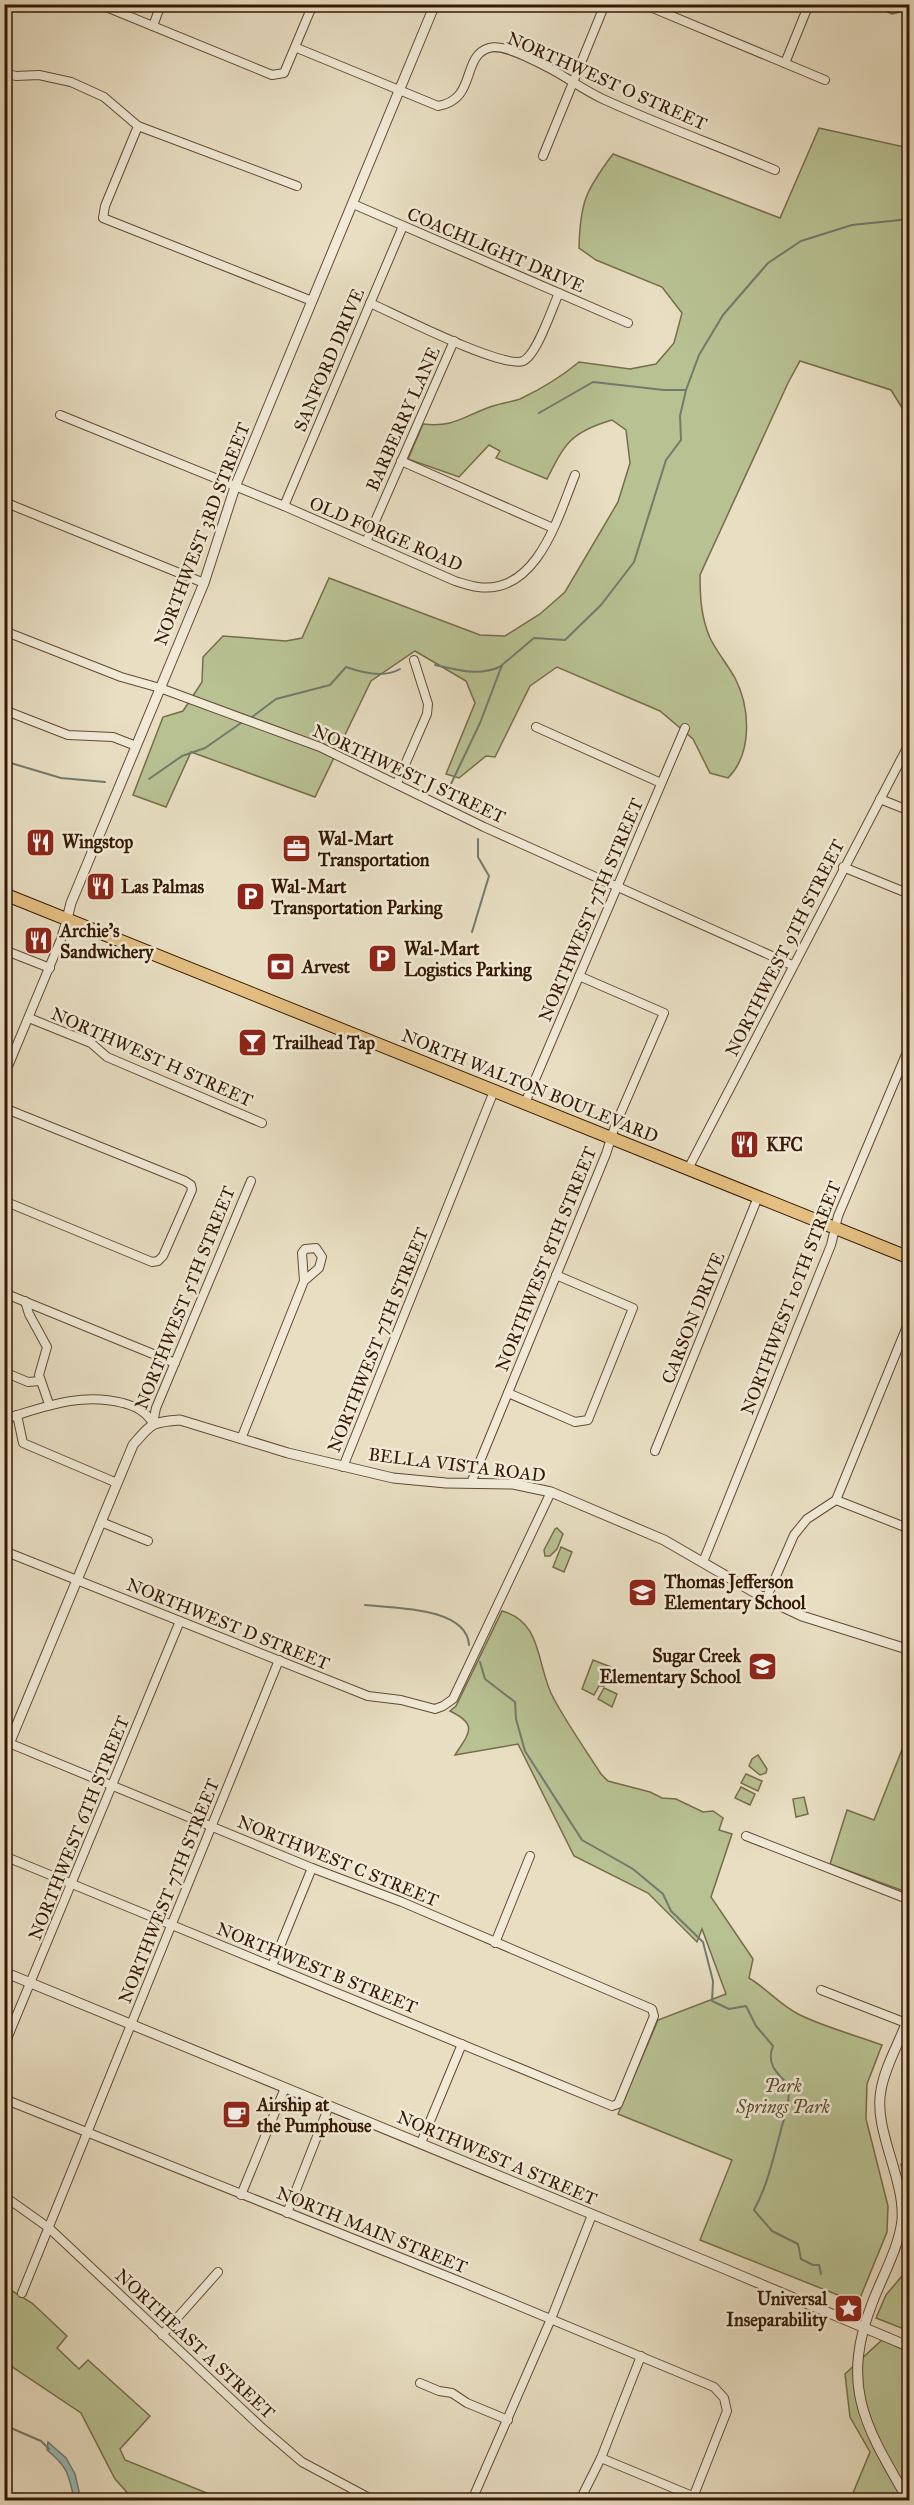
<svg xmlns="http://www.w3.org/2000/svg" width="914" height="2505" viewBox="0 0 914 2505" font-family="'IM FELL Great Primer',serif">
<rect width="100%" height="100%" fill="#e8dec2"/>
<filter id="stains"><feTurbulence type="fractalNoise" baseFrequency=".00333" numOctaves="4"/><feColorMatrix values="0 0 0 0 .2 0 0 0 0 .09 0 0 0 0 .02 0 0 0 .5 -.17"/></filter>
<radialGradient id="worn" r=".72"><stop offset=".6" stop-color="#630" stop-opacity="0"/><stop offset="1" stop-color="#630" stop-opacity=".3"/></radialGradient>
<!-- green -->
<g fill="#b8c192" stroke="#776c4a" stroke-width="1.5">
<polygon points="875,5 909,5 909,10 892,14 877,8"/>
<path d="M819 128 909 148V419L891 390 800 361 788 383 700 575C700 597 701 617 710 638 717 652 727 664 735 678 750 707 753 753 728 778L710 773 693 739 660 711 557 667 530 686 495 757 486 756 459 778 446 774 475 703 466 681 415 651 371 681 315 797 191 752 166 807 133 795 163 717 183 711 202 682 203 657 223 636 286 641 302 638 329 578 480 635 505 636 540 614 565 592 618 502 630 463 626 430 612 420C571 432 565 443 547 479L496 458 500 451 489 445 459 477 408 459 423 424C455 428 465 415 493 406 502 403 511 402 520 399 541 389 561 377 579 362L630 369 656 364 674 343 682 313 662 287 596 260 579 248C580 202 586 190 613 154L780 218Z"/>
<polygon points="557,1528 563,1534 557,1549 550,1556 545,1556 544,1550 555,1529"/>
<polygon points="561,1547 572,1552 564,1572 553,1567"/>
<path d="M502 1611C544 1622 536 1668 554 1699 568 1725 585 1749 601 1774L608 1781 650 1792 662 1798 676 1799 703 1812 713 1811 723 1818 719 1830 732 1834 711 1897 753 1959 749 1978C766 1988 779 2004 798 2014 824 2027 855 2035 882 2045L867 2084 866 2119 888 2206 887 2232 858 2303 700 2240 732 2160 618 2114 658 2020 726 1994 702 1929 697 1942 648 1893 574 1856 518 1744 455 1755C469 1733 479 1725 450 1711L456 1706Z"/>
<polygon points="593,1660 611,1667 604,1686 599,1686 594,1695 582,1689"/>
<polygon points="604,1688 617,1694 612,1707 598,1699"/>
<polygon points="909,1732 909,1893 830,1864 847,1810 874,1820"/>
<polygon points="758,1755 767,1769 766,1773 760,1775 749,1766 752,1759"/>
<polygon points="746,1774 762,1781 758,1791 741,1783"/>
<polygon points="741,1787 755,1794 750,1805 735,1798"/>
<polygon points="804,1797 808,1814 796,1817 793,1799"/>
<polygon points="909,2161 910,2161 909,2200 901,2164"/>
<polygon points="909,2234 909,2331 876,2318 886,2295 907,2270"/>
<polygon points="4,2286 32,2303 67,2336 57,2348 79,2369 88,2360 150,2416 120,2449 125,2460 224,2500 134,2500 115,2479 81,2413 5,2362"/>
<polygon points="882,2340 909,2352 909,2500 870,2500 853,2493 870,2452 850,2417 845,2374"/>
</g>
<!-- water -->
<path fill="#98bbb8" stroke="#717a6f" stroke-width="1.5" d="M48 2442 66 2458 75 2474 81 2500 74 2499C69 2474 67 2466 47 2450Z"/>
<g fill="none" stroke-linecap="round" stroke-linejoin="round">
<!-- stream -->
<g stroke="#717a6f" stroke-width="2">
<polyline points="539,413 593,382 664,390 686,390"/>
<path d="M435 665C460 670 477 677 502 666"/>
<path d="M252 717 276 699 330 685 346 667C363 673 385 678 400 669"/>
<polyline points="4,761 61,778 105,782"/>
<polyline points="149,779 182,756 205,748 241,723"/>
<polyline points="450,786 480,723 502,665 534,638 565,640 601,605 634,562 666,460 681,440 680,416 686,390 699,355 723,315 768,263 801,241 852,225 910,219"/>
<polyline points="472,932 489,876 478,857 478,839"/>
<path d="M365 1605C394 1608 467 1607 469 1645"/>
<path d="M480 1662 485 1679 515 1702 516 1719 525 1751 582 1840 633 1869 663 1894 671 1911 703 1942 713 1981 712 2001 729 2009 746 2006 756 2026 773 2046C766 2063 776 2073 788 2084 791 2103 784 2116 780 2134 772 2162 768 2184 754 2210L772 2231 798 2244 801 2259 813 2265H819L821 2274"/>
<polyline points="4,2425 41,2441 49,2449"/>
</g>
<defs>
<g id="minor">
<polyline points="99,4 272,75 284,73 313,4"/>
<polyline points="643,4 825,80"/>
<polyline points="153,26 161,4"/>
<path d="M297 48 438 106C477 100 461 56 489 48 503 43 535 61 549 68 568 78 585 91 605 100 660 125 718 146 775 170"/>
<polyline points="785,63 809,4"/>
<polyline points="4,73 16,76 39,75 71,82 104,97 138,126 297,186"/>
<polyline points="138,126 105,206 103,218 312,301"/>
<polyline points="543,156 605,4"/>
<polyline points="353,204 628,323"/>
<path d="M370 303C395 314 502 369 523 361 537 355 552 308 559 293"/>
<path d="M60 415 284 506 455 581C462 583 470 586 478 587 537 595 558 517 575 475"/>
<polyline points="401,461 553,528"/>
<polyline points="4,502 204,583"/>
<polyline points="284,506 403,226"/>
<polyline points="366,542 454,341"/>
<polyline points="4,631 121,677 160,688 320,747 484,827 792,965"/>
<polyline points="4,710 68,735 113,737 136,746"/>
<polyline points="536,727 661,783"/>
<polyline points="397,783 427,714 428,704 414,660"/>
<polyline points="880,799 910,811"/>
<polyline points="843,867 907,893"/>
<polyline points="4,950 50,968"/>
<polyline points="29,1018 91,1043 107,1057 262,1123"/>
<polyline points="4,1076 61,939 67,919"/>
<polyline points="525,1103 685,728"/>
<polyline points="4,1108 185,1181 191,1185 192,1190 163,1256 158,1261 152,1262 4,1201"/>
<polyline points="688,1169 910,742"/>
<polyline points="4,1293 175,1363"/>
<polyline points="25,1301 29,1314 47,1347 39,1375 49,1404"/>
<polyline points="4,1372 28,1382 40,1381"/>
<polyline points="508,1393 575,1422 588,1420 633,1308 556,1275"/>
<polyline points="17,1415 23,1443 117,1483"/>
<path d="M4 1419C45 1407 80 1392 123 1403 137 1407 145 1411 153 1423"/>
<polyline points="153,1423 156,1408 251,1181"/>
<polyline points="241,1439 304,1281 319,1268 322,1257 316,1248 305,1249 302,1253 304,1281"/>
<polyline points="655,1451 758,1197"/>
<polyline points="343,1467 494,1091"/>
<polyline points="471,1483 606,1154 615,1126 664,1013 579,976"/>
<polyline points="836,1500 910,1529"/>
<polyline points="101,1522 148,1541"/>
<polyline points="4,1551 368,1696 401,1700 435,1709 443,1706 453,1699 551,1492"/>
<polyline points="703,1562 831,1245 838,1216 910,1045"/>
<polyline points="766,1599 794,1535 807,1519 836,1500 910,1319"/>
<polyline points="4,1741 312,1868 402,1902 652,2009 654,2016 618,2104 612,2106 4,1856"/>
<polyline points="746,1836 910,1900"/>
<polyline points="495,1943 530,1856"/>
<polyline points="272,1966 312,1868"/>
<polyline points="821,1990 906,2023"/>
<polyline points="4,2046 180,1621"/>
<polyline points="4,2099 459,2281 714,2387 724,2398 727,2411 692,2500"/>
<polyline points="421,2143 462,2044"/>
<polyline points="241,2195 285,2088"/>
<polyline points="4,2196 49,2228 260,2426 302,2462 373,2500"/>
<polyline points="287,2213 329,2106"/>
<polyline points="22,2293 279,1660"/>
<polyline points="162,2335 218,2272"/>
<polyline points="420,2383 439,2391 452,2393 467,2403 508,2420"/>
<polyline points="601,2458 702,2500"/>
<polyline points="472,2500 551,2319 592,2215"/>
<polyline points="580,2500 601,2458 641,2356"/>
</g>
<g id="tertiary">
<polyline points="67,919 71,903 204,583 235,487 435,4"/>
<path d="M4 1756 133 1445C152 1423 151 1422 180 1420L288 1453 393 1478 446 1483 513 1484 551 1492 664 1540 766 1599 802 1616 910 1650"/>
<polyline points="4,1972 725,2269 910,2347"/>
<path d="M908 2500C866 2427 839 2387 873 2301 883 2275 899 2247 902 2220 905 2178 873 2130 881 2090 885 2065 902 2038 910 2013"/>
</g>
<polyline id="primary" points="4,894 910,1258"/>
</defs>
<!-- minor casing -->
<use href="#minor" stroke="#624a32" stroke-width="10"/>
<!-- tertiary casing -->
<use href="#tertiary" stroke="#624a32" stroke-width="11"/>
<!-- primary casing -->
<use href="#primary" stroke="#361802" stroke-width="14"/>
<!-- minor -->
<use href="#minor" stroke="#f0ead7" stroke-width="8"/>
<!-- tertiary -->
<use href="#tertiary" stroke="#f0ead7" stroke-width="9"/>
<!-- primary -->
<use href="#primary" stroke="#e4bf81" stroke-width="12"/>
</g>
<!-- icons -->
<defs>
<symbol id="restaurant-square" viewBox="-11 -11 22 22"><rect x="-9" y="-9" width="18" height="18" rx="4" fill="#8f2418" stroke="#f0ead7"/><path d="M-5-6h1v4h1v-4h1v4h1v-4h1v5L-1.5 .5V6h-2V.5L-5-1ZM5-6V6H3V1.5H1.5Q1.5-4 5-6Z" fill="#fff"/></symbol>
<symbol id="office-square" viewBox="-11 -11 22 22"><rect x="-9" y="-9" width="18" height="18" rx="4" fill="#8f2418" stroke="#f0ead7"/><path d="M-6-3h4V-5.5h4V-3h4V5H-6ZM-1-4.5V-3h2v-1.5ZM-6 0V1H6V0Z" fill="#fff"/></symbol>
<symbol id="parking-square" viewBox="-11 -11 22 22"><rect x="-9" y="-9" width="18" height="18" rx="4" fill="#8f2418" stroke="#f0ead7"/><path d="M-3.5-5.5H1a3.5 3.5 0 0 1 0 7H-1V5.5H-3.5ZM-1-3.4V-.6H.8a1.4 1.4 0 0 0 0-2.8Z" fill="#fff"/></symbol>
<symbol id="bank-square" viewBox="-11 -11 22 22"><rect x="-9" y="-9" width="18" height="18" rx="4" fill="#8f2418" stroke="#f0ead7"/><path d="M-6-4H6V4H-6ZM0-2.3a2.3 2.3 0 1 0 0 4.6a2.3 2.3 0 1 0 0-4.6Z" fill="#fff"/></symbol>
<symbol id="bar-square" viewBox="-11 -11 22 22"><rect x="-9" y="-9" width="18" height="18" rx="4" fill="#8f2418" stroke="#f0ead7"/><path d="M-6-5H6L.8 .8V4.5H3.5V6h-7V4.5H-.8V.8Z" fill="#fff"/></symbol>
<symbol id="school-square" viewBox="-11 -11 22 22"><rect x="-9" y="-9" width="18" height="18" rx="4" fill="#8f2418" stroke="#f0ead7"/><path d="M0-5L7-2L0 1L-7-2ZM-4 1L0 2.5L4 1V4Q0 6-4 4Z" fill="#fff"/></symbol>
<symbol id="cafe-square" viewBox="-11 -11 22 22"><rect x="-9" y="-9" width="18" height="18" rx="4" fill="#8f2418" stroke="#f0ead7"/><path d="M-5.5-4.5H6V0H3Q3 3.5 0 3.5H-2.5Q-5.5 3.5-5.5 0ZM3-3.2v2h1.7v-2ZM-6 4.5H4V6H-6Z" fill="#fff"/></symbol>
<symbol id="sight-square" viewBox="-11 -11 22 22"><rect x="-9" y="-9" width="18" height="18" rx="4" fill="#8f2418" stroke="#f0ead7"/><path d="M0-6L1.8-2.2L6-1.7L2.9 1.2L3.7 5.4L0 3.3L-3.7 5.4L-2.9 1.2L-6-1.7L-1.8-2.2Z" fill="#fff"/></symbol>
</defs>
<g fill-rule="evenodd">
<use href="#restaurant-square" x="24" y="826" width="33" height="33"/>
<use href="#office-square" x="280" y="832" width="33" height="33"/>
<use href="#restaurant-square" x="84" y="870" width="33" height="33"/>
<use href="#parking-square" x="234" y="880" width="33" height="33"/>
<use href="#restaurant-square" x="22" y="924" width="33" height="33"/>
<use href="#parking-square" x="366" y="942" width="33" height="33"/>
<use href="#bank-square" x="264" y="950" width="33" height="33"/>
<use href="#bar-square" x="236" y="1026" width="33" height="33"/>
<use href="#restaurant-square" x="728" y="1128" width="33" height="33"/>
<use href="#school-square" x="626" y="1576" width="33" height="33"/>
<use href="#school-square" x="746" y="1650" width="33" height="33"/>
<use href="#cafe-square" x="220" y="2098" width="33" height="33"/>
<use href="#sight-square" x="832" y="2292" width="33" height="33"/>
</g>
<g text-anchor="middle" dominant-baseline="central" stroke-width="5" stroke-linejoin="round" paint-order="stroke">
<!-- street labels -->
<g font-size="18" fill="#361802" stroke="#f0ead7">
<text transform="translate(607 81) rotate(24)">NORTHWEST O STREET</text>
<text transform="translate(496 250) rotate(23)">COACHLIGHT DRIVE</text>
<text transform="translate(329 360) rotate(-67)">SANFORD DRIVE</text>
<text transform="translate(403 419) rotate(-66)">BARBERRY LANE</text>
<text transform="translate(202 534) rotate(-69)">NORTHWEST 3RD STREET</text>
<text transform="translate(386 534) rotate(23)">OLD FORGE ROAD</text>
<text transform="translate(409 774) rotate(25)">NORTHWEST J STREET</text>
<text transform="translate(591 910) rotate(-67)">NORTHWEST 7TH STREET</text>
<text transform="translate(785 948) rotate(-63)">NORTHWEST 9TH STREET</text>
<text transform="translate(152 1057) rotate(24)">NORTHWEST H STREET</text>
<text transform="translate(530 1086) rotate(22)">NORTH WALTON BOULEVARD</text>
<text transform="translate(546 1259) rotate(-68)">NORTHWEST 8TH STREET</text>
<text transform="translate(185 1298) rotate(-68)">NORTHWEST 5TH STREET</text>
<text transform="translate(791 1298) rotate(-69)">NORTHWEST 10TH STREET</text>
<text transform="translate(693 1318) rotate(-68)">CARSON DRIVE</text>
<text transform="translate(378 1340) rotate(-68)">NORTHWEST 7TH STREET</text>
<text transform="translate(457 1465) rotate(7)">BELLA VISTA ROAD</text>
<text transform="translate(228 1624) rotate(22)">NORTHWEST D STREET</text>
<text transform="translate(79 1828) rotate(-68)">NORTHWEST 6TH STREET</text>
<text transform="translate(338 1861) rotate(22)">NORTHWEST C STREET</text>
<text transform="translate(169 1891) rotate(-68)">NORTHWEST 7TH STREET</text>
<text transform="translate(317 1968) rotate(22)">NORTHWEST B STREET</text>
<text transform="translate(497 2158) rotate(23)">NORTHWEST A STREET</text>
<text transform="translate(372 2230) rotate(22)">NORTH MAIN STREET</text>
<text transform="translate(195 2344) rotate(43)">NORTHEAST A STREET</text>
</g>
<!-- poi labels -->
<g font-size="18" font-weight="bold" fill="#361802" stroke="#f0ead7" text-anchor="start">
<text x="318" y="839">Wal-Mart<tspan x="318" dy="21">Transportation</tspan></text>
<text x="62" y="842">Wingstop</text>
<text x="121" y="887">Las Palmas</text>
<text x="271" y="887">Wal-Mart<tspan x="271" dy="21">Transportation Parking</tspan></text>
<text x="60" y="931">Archie’s<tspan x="60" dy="21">Sandwichery</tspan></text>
<text x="404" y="949">Wal-Mart<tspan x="404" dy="21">Logistics Parking</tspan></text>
<text x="302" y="967">Arvest</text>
<text x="273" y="1043">Trailhead Tap</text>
<text x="766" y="1145">KFC</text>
<text x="664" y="1582">Thomas Jefferson<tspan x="664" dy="21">Elementary School</tspan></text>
<text x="741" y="1656" text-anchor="end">Sugar Creek<tspan x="741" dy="21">Elementary School</tspan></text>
<text x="257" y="2105">Airship at<tspan x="257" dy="21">the Pumphouse</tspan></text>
<text x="827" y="2299" text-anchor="end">Universal<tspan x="827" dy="21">Inseparability</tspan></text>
</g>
<!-- park labels -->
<g font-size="18" font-style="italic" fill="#5d4b2d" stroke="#f0ead7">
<text x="783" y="2086">Park<tspan x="783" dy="21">Springs Park</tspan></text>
</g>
</g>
<!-- margin -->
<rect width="914" height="2505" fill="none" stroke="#e8dec2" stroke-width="24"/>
<rect x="6" y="6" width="902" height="2493" fill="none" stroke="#361802" stroke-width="3"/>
<rect x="12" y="12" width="890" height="2481" fill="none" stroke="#361802" stroke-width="1.5"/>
<rect width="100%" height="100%" filter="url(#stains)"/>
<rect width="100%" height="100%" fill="url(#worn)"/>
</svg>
